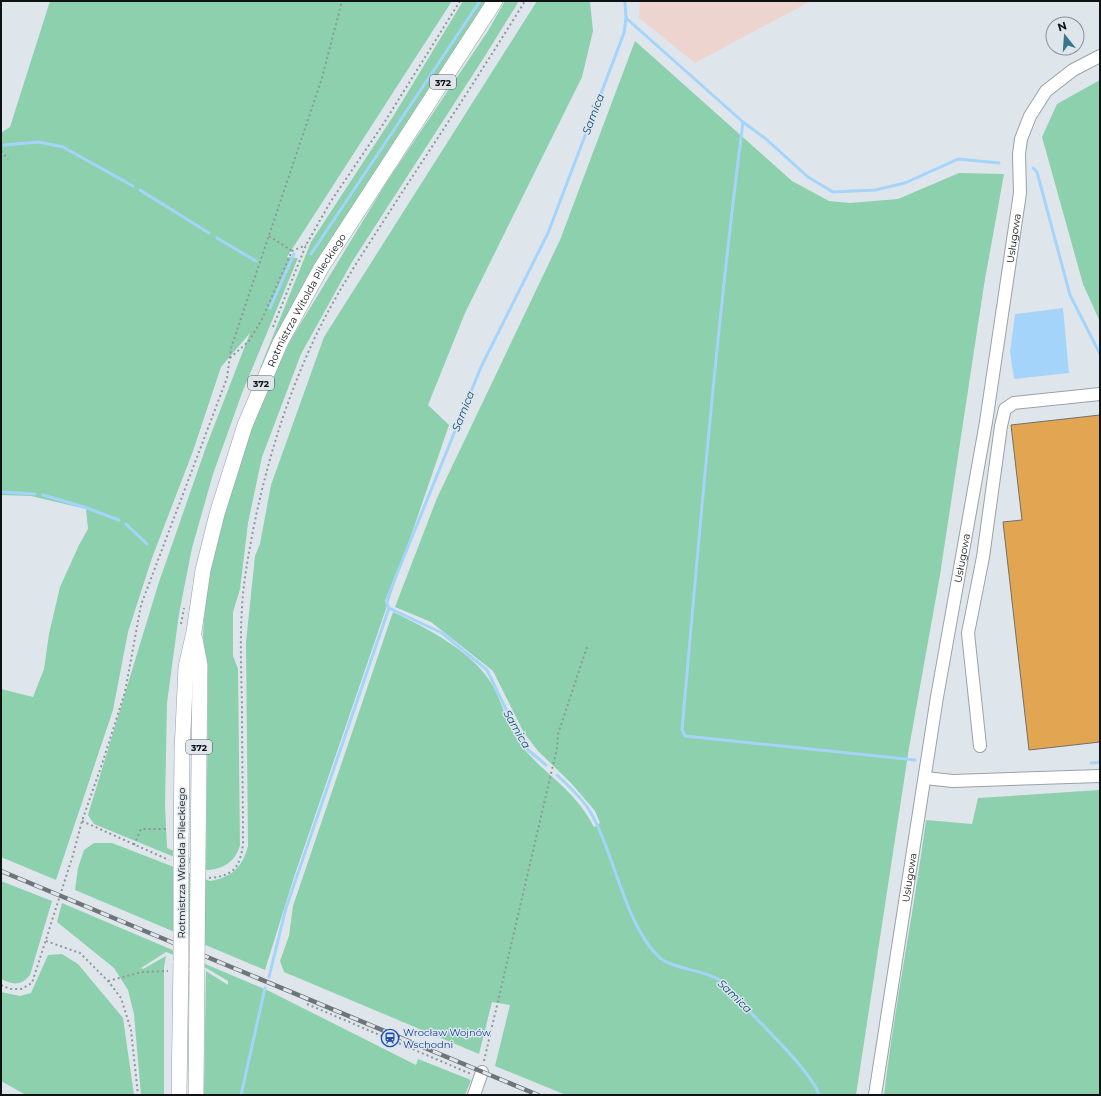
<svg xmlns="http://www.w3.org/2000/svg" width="1101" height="1096" viewBox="0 0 1101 1096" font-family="Montserrat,sans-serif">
<rect width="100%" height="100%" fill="#dee6ec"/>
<!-- commercial -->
<polygon fill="#eed4cf" points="640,1 811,1 695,63 639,18"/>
<!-- green -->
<g fill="#8cd0ad">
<path d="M50 1H452L287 257 298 258 242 393 213 474 192 548 179 614 167 703 165 805 167 848 206 865 208 693 203 635 206 587 221 522 255 416 290 341 386 183 488 31 505 1H519L483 59 352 262 301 354 262 457 248 523 240 589 233 612V656L238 669 240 845C236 861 223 870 206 870L94 824 88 815 158 585 206 447 250 333 221 367 193 451 152 558 128 632 113 710 56 880 1 857V689L33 697 44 669 49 634 60 587 79 545 88 529 86 509 31 496 1 495V133L10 127Z"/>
<polygon points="463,1 487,1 262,369 260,368 311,242 394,115"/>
<path d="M537 1H590L593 31 582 77 465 313 428 405 449 425 294 877 265 970 75 890 78 868 84 850 94 843H112L210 881C232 877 242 868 248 846L246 642 255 556 260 544 271 485 324 337Z"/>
<path d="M635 41 792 181 829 201 850 203 898 199 959 173 1004 174 984 285 940 575 909 748 856 1095H566L495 1066 510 1005 492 1002 479 1054 284 972 280 961 289 936 293 906 393 612C427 628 476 653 494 688 504 707 509 731 523 748 548 777 575 790 594 827L600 823 595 811 571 783 538 751 524 733 493 671 431 622 395 607 437 498 560 240Z"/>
<polygon points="1100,80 1100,322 1083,284 1042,137 1057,104"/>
<path d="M1100 790V1095H884C895 1003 914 912 926 820L972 824 978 798Z"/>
<path d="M1 881 52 901 30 975C21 986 13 985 1 979Z"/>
<polygon points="62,903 269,991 416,1065 418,1059 471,1080 465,1095 204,1095 206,971 228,985 228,981 206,968 166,952 141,968 143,969 166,956 164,967 164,1095 141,1095 134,1014 128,990 114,968 57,922"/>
<polygon points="62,954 78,964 123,1018 134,1095 26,1095 1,1081 1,992 20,996 31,993 48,955"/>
</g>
<!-- water -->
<polygon fill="#a5d4fb" points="1063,308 1069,373 1014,379 1010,352 1015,314"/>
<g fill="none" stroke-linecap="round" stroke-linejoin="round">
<!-- stream -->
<g stroke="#a5d4fb" stroke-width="3">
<polyline points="626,18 743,122 766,139 808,177 833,192 875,190 905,183 958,159 999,163"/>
<path d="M743 122C717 324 700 527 682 730L685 736 915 760"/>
<polyline points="4,145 39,142 63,147 133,186"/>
<polyline points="1033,168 1037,172 1070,295 1100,354"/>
<polyline points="140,190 209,233"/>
<polyline points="217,238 256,261"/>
<polyline points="311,254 480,1"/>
<polyline points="270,308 294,254"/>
<polyline points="1,492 35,494"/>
<polyline points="43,495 84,507 119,520"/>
<polyline points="126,524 147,544"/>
<polyline points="1091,763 1100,762"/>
<polyline points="546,765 528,750 518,734 487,670 442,633 389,608 386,601 481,367 548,233 624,33 626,18 625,1"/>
<path d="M557 775C569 786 583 799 591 813 615 855 625 925 659 957 670 968 702 970 718 979 732 988 742 1002 752 1014 769 1032 812 1073 819 1095"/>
<polyline points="269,977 286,908 389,608"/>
<polyline points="241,1095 265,988"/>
</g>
</g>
<!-- building -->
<polygon fill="#e2a653" stroke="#746f69" points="1100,415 1100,742 1029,750 1003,522 1022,520 1011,425"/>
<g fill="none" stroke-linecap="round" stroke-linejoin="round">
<defs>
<g id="minor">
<polyline points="980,746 968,633 983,557 1001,426 1005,409 1014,403 1100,394"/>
<polyline points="925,778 953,781 1100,776"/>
<polyline points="474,1095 482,1072"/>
<path id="s1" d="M875 1095 937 697 986 422 1020 193 1019 154 1021 139 1030 116 1046 91 1073 70 1100 56"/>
</g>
<g id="major">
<polyline points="195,639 200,665 198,862"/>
<path id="s2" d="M181 854 182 751 186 667 194 632 203 570 217 514 245 425 280 343 321 268 495 1"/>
<polyline points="179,1095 181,961"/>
<polyline points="196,1095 197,968"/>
</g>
</defs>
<!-- minor casing -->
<use href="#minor" stroke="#9aa1a7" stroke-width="14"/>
<!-- major casing -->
<use href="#major" stroke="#9aa1a7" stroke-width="16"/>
<!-- path -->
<g stroke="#90969a" stroke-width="2" stroke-dasharray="2 3" stroke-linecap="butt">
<polyline points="1,151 8,159"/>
<polyline points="269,236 292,251"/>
<polyline points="273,327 306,245 331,201 384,123 460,1"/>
<polyline points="230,358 249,341 262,319 292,251 306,245"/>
<polyline points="181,624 184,608"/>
<polyline points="82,821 169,860"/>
<polyline points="134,845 141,829 168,829"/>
<path d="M209 878C234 876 240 867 243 844 243 798 242 752 242 706 241 663 239 620 245 577 257 497 278 418 312 344 336 291 370 243 401 194 443 130 485 66 525 1"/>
<polyline points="46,941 80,953 108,981 121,998 131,1030 138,1095"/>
<polyline points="108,981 142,972 168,971"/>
<polyline points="1,985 10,989 21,989 32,983 73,855 82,821 102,764 125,692 141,605 227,378 231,348 322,78 342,1"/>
<polyline points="307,1004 471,1074"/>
<polyline points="484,1061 557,748 558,734 587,647"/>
</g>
<!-- minor -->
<use href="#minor" stroke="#fff" stroke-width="12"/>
<!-- major -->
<use href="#major" stroke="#fff" stroke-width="15"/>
<defs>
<polyline id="rail" points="1,871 538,1095"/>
</defs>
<!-- rail casing -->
<use href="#rail" stroke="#6f7477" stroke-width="4.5"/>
<!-- rail -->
<use href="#rail" stroke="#dee6ec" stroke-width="3" stroke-dasharray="9" stroke-linecap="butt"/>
<defs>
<g id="major-bridge">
<polyline points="181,961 181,854"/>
<polyline points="197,968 198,862"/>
</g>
</defs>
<!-- major-bridge casing -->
<use href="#major-bridge" stroke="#9aa1a7" stroke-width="16" stroke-linecap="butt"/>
<!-- major-bridge -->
<use href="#major-bridge" stroke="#fff" stroke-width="15"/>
</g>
<!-- icons -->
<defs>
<symbol id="station-ring" viewBox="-11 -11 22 22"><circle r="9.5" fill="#dee6ec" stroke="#1a4fb4" stroke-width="1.5"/><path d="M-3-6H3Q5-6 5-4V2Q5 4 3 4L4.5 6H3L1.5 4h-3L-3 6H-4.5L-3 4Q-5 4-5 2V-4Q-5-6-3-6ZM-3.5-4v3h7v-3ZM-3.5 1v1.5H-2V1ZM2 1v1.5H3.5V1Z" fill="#1a4fb4"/></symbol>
</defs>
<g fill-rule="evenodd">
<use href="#station-ring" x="380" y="1028" width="20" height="20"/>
</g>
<g text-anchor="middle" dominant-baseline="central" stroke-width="3" stroke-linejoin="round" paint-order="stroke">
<!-- shield labels -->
<g fill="#dee6ec" stroke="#4d5254" stroke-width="1">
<rect x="430" y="75" width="26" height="14" rx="3"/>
<rect x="248" y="376" width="26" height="14" rx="3"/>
<rect x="186" y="740" width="26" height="14" rx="3"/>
</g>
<g font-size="9" font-weight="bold" fill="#0f1213">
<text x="443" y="82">372</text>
<text x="261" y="383">372</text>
<text x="199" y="747">372</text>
</g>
<!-- street labels -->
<g font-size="10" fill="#0f1213" stroke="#dee6ec">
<text stroke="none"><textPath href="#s1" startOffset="868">Usługowa</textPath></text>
<text stroke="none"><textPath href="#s2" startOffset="576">Rotmistrza Witolda Pileckiego</textPath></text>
<text stroke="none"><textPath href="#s1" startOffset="544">Usługowa</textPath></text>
<text transform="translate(181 863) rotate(-90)">Rotmistrza Witolda Pileckiego</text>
<text stroke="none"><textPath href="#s1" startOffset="220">Usługowa</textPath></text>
</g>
<!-- transit labels -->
<g font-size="10" fill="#164399" stroke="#dee6ec" text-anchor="start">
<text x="403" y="1032">Wrocław Wojnów<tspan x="403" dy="12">Wschodni</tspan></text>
</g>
<!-- water labels -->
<g font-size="11" font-style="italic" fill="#074a73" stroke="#dee6ec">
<text transform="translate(593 114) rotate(-69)">Samica</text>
<text transform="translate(463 411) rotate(-68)">Samica</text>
<text transform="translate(517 729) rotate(60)">Samica</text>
<text transform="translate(735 996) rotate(44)">Samica</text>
</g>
</g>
<!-- border -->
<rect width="1101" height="1096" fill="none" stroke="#0f1213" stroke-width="4"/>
<!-- north arrow -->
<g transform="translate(1065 36) rotate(343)"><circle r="19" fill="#dee6ec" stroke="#8b9195"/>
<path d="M0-3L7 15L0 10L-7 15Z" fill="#38778b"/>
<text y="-6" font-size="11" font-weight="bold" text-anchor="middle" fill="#0f1213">N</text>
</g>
</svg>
